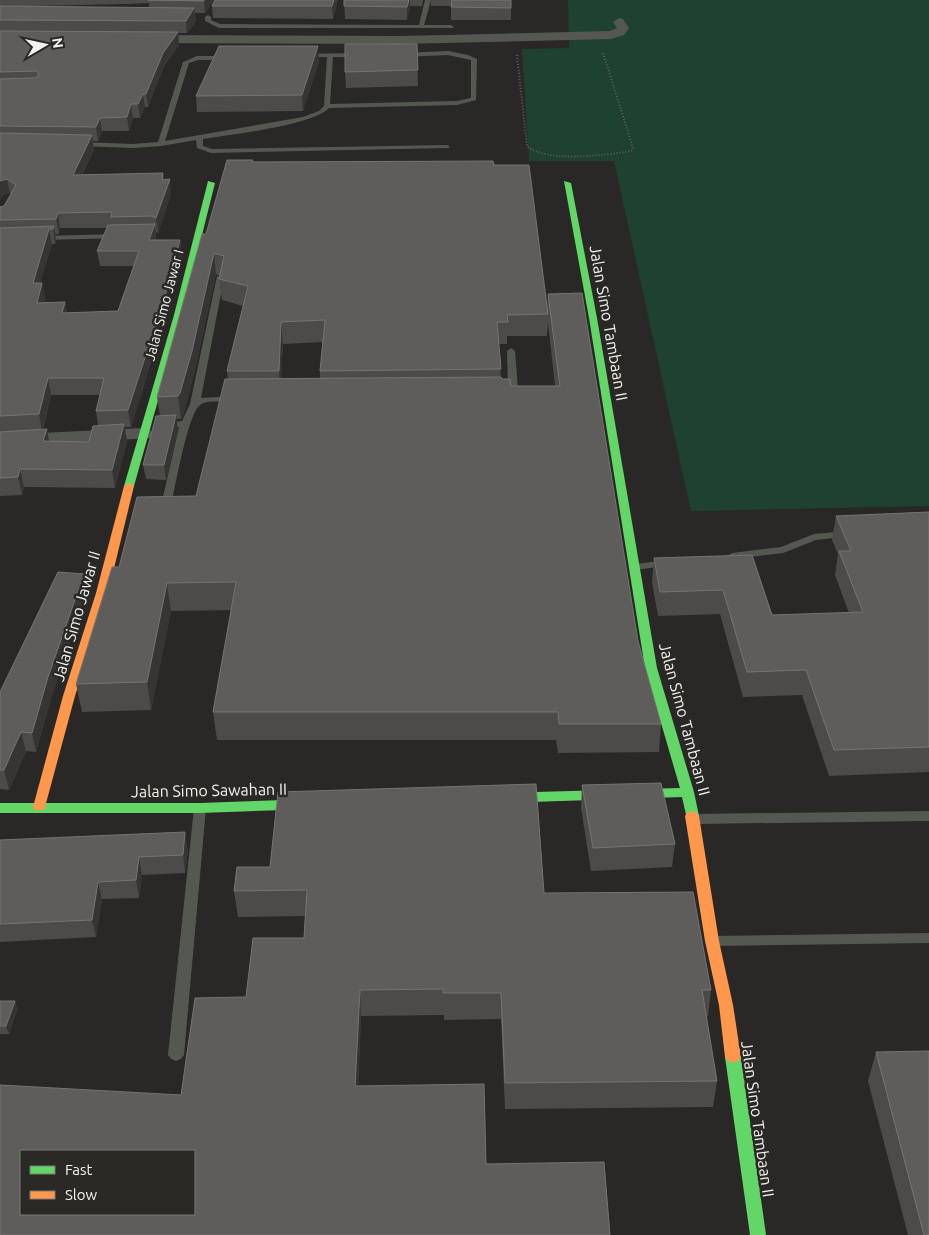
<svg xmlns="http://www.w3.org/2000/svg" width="929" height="1235" viewBox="0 0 929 1235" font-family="Ubuntu,sans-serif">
<rect width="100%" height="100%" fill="#292826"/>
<!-- green -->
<polygon fill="#1f4130" points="568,0 929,0 929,506 691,511 614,161 529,161 522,49 569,48"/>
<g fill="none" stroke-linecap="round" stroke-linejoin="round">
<!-- path -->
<path stroke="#5f605c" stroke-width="2" stroke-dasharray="1 2" stroke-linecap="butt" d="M517 55 527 146C545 163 607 155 631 151L633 148 603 53"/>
<!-- lane -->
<g fill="#555850" fill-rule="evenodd">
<polygon points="425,0 431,0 424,25 451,25 454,27 453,28 219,28 205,21 205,17 208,15 211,17 211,20 220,24 419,25"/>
<path d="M448 51 468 55 477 59 476 100 457 105 329 108C311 126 232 134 203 139V146L212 149 447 145 449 146V148L211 153 197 148 196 140 161 146 133 148 80 146 76 144 80 142 133 144 158 142 183 62 197 56H228L231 58 228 60H198L189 63 165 141 303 117 319 111 324 106 327 57H302V55L304 54 358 53 361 55 358 57H333L330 104 457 101 471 98V60L448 55 402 57 399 55 402 53Z"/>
<polygon points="118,234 122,236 121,238 42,240 38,238 42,236"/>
<path d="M217 276 224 278 201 398 235 396 240 399C230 407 209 396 199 406 187 417 175 490 170 510L165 513 160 510 179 427 162 429 157 426 162 423 182 421 190 404Z"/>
<polygon points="511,348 515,351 518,389 514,395 504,399 499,396 508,389 507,351"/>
<polygon points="847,531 851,532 852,534 851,536 816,540 783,553 732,559 727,556 732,553 781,547 814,534"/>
<polygon points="668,560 672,561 673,563 672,565 635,570 630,567 635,564"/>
<polygon points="200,803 205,805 206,808 184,1055 181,1059 176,1061 171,1059 168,1055 194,808 195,805"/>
<polygon points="929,811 929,821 695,824 690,822 688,819 690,816 695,814"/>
<polygon points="929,933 929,943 713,946 708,945 706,941 708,937 713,936"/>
</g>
<!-- street -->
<g fill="#555850" fill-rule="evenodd">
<polygon points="619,18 623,19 629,28 624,35 611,39 401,44 148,43 142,39 148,35 401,36 610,31 617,28 613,22"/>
<polygon points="143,428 150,430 153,434 150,438 0,447 0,435"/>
</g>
<!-- fast -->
<g fill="#63d668" fill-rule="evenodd">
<polygon points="208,181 215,183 182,315 134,486 129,489 125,488 124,486 174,315"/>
<polygon points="564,181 571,183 597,318 657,668 694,792 699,816 697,819 687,819 682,797 500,803 495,801 494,798 495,795 500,793 680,788 645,668 589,318"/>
<polygon points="315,799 320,801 321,804 320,807 315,809 200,813 0,813 0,803 200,803"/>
<polygon points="733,1051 738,1053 741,1057 766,1235 750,1235 725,1057 728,1053"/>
</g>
<!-- slow -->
<g fill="#ff974d" fill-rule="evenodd">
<polygon points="129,483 134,486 108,593 75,696 45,807 44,810 34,810 33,807 63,696 96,593 124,486"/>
<polygon points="692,811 697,813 699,816 719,941 733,1005 741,1057 738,1061 733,1063 728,1061 725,1057 719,1005 705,941 685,816 687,813"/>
</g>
</g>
<!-- wall -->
<g fill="#4d4b49" fill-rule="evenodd">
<path d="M0 0H214L205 13H195L196 21 187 33H178L179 45 164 66 148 107H145L140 118H133L129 131H102L98 141H93L94 150 82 175 163 173 164 180 171 194 158 233 156 232V240H180L182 255 166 314 131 427H125L127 441 115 488 24 487 22 495 0 496V207L4 206 11 194 10 193 3 195 0 200ZM149 3V8L30 6 128 4ZM60 228H107L97 251 100 266H134L118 311 67 313 65 302 44 303 45 299 42 283H40L52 244H55L56 241 55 234H59ZM51 395H100L96 411 98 426 89 442H49L43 429Z"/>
<polygon points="215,0 338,0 333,19 213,18 212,6"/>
<polygon points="344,0 423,0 422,6 410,6 407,20 345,19"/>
<polygon points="431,0 511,0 511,20 451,20 451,6 431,6"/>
<polygon points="417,44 418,86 346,88 345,72"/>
<polygon points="319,61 303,111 197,112 196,96"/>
<path d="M253 162 494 165 547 309 548 294 638 641 661 724 659 752 558 753 556 740H217L213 712 232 610 171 611 151 710 82 712 76 684 119 567 196 496 228 379 227 371 243 306 222 300 219 279 220 276 216 274 194 374 183 416 181 419H176L178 429 166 480 146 479 143 465 160 416 157 397 206 234ZM548 323 555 386H511L501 377 499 344H507V336H547ZM323 342 320 371V378L281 379 283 344Z"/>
<polygon points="929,512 929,772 829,776 802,695 743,697 720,614 658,616 652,582 654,558 752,555 772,615 849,613 835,575 838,554 832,540 836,516"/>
<polygon points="87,592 52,695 36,752 26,751 9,790 0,789 0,692"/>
<polygon points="582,785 675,844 672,867 591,871 581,808"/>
<polygon points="0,840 188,850 185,873 142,875 139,898 102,899 96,937 0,942"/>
<polygon points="237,867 544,893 711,990 708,1016 706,1017 717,1081 713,1107 505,1109 501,1019 444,1020 444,1015 361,1016 358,1086 486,1164 181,1095 246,997 304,938 305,916 238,917 234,891"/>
<polygon points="0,1001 15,1001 17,1010 9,1034 0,1034"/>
<polygon points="876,1052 929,1235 908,1235 868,1081"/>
</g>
<!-- shaded-wall -->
<g fill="#373533">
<polygon points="204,0 214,0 205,13 204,1"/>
<polygon points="334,0 338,0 333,19 332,6"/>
<polygon points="409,0 410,0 410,6 407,20 407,7"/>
<polygon points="194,8 196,21 187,33 186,21"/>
<polygon points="178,32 179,45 164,66 148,107 146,94 163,53"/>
<polygon points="318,46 319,61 303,111 302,95"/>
<polygon points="143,94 145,107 140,118 138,104"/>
<polygon points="131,104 133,118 129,131 127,117"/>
<polygon points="100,118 102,131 98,141 96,127"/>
<polygon points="92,135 94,150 75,189 73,175"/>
<polygon points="7,179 10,193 3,195 0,200 0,181"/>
<polygon points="170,179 171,194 158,233 156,218"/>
<polygon points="58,213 60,228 59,234 56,219"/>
<polygon points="155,224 156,239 151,255 149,240"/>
<polygon points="54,226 56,241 55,244 53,229"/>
<polygon points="49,229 52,244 35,299 33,283"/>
<polygon points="180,240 182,255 166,314 131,427 128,410"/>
<polygon points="214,253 216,274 194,374 183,416 181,419 178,396"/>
<polygon points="42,283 45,299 39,319 37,303"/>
<polygon points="65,302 68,318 62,313"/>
<polygon points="281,322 283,344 280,394 279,371"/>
<polygon points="48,378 51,395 42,431 39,414"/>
<polygon points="176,415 178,429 166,480 164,465"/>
<polygon points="124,424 127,441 115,488 112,470"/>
<polygon points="47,429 50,446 43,441"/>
<polygon points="20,469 24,487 22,495 18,477"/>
<polygon points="84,574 87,592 52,695 36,752 32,733 48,677"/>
<polygon points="167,583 171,611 151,710 147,682"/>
<polygon points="21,732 26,751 9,790 4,770"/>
<polygon points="185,832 188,850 185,873 183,855"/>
<polygon points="139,857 142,875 139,898 136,880"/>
<polygon points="98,882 102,899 96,937 92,920"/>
<polygon points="360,990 361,1016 357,1112 355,1086"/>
<polygon points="15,1001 17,1010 9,1034 6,1026"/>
</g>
<!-- building -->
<g fill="#5f5d5b" stroke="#767472" fill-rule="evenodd">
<polygon points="148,0 204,0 204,1"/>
<polygon points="215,0 334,0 332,6 212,6"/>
<polygon points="344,0 409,0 407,7 344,6"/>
<polygon points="452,0 511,0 511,8 451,7"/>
<polygon points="0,6 194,8 186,21 0,20"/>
<polygon points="0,31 178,32 163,53 146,94 143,94 138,104 131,104 127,117 100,118 96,127 0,126 0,79 35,78 39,75 37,71 0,72"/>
<polygon points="345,44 417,44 418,70 345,72"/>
<polygon points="219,46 318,46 302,95 196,96"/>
<polygon points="0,133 92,135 73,175 163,173 162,180 170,179 156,218 152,216 111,217 112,212 58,213 56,219 0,220 0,207 4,206 16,185 7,179 0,181"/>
<polygon points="227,160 253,160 252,162 493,161 494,165 529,165 548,314 507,315 508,322 497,322 501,369 320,371 325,320 281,322 279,371 227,371 248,286 219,279 224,256 214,253 192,351 180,393 178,396 157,397 202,234 206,234"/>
<polygon points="155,224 149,240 180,240 164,299 128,410 96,411 104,378 48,378 39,414 0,416 0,228 54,226 53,229 49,229 33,283 42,283 37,303 65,302 62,313 118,311 139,251 97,251 108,225"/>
<polygon points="582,293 638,641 661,724 559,724 558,712 213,712 236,582 167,583 147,682 76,684 112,567 119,567 137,497 196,496 225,379 501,377 502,379 510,379 511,386 560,386 548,294"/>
<polygon points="176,415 164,465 143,465 156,416"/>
<polygon points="124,424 112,470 20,469 18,477 0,478 0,432 47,429 43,441 89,442 93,426"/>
<polygon points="929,512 929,747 834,750 806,670 747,672 723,590 660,592 654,558 752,555 772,615 863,612 839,551 851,551 836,516"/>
<polygon points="58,572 84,574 48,677 32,733 21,732 4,770 0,770 0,692"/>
<polygon points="661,783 675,844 593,848 582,785"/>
<path d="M536 784 544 893 693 892 711 990H702L717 1081 505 1083 501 993H443V989L360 990 355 1086 484 1084 486 1164 604 1162 610 1235H0V1085L181 1095 195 998 246 997 253 938H304L307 890 234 891 237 867H270L278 792ZM21 1151H194V1214H21Z"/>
<polygon points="185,832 183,855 139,857 136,880 98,882 92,920 0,924 0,840"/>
<polygon points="0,1001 15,1001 6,1026 0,1026"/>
<polygon points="929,1051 929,1235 924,1235 876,1052"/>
</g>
<g text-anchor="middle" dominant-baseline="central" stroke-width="5" stroke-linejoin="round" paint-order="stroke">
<!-- far-street labels -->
<g font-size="14" fill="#f4f3f1" stroke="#2a2925">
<text transform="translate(164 305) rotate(-75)">Jalan Simo Jawar I</text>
</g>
<!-- street labels -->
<g font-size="16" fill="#f4f3f1" stroke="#2a2925">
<text transform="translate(609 323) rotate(80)">Jalan Simo Tambaan II</text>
<text transform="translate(76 616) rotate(-74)">Jalan Simo Jawar II</text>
<text transform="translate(685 719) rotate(75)">Jalan Simo Tambaan II</text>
<text transform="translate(209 790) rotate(-1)">Jalan Simo Sawahan II</text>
<text transform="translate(758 1119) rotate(82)">Jalan Simo Tambaan II</text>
</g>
</g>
<!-- legend -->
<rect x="20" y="1150" width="175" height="65" fill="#2a2925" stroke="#7b7a77"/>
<rect x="30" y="1166" width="25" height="8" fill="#63d668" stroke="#7b7a77"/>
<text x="65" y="1175" font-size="15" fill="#f4f3f1">Fast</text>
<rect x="30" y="1191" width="25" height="8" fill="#ff974d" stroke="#7b7a77"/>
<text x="65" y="1200" font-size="15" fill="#f4f3f1">Slow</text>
<!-- north arrow -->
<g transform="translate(45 45) rotate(81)" stroke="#2a2925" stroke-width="4" paint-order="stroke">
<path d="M0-4L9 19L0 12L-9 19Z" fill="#f4f3f1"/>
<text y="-8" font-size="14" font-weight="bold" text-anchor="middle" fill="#f4f3f1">N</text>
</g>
</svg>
